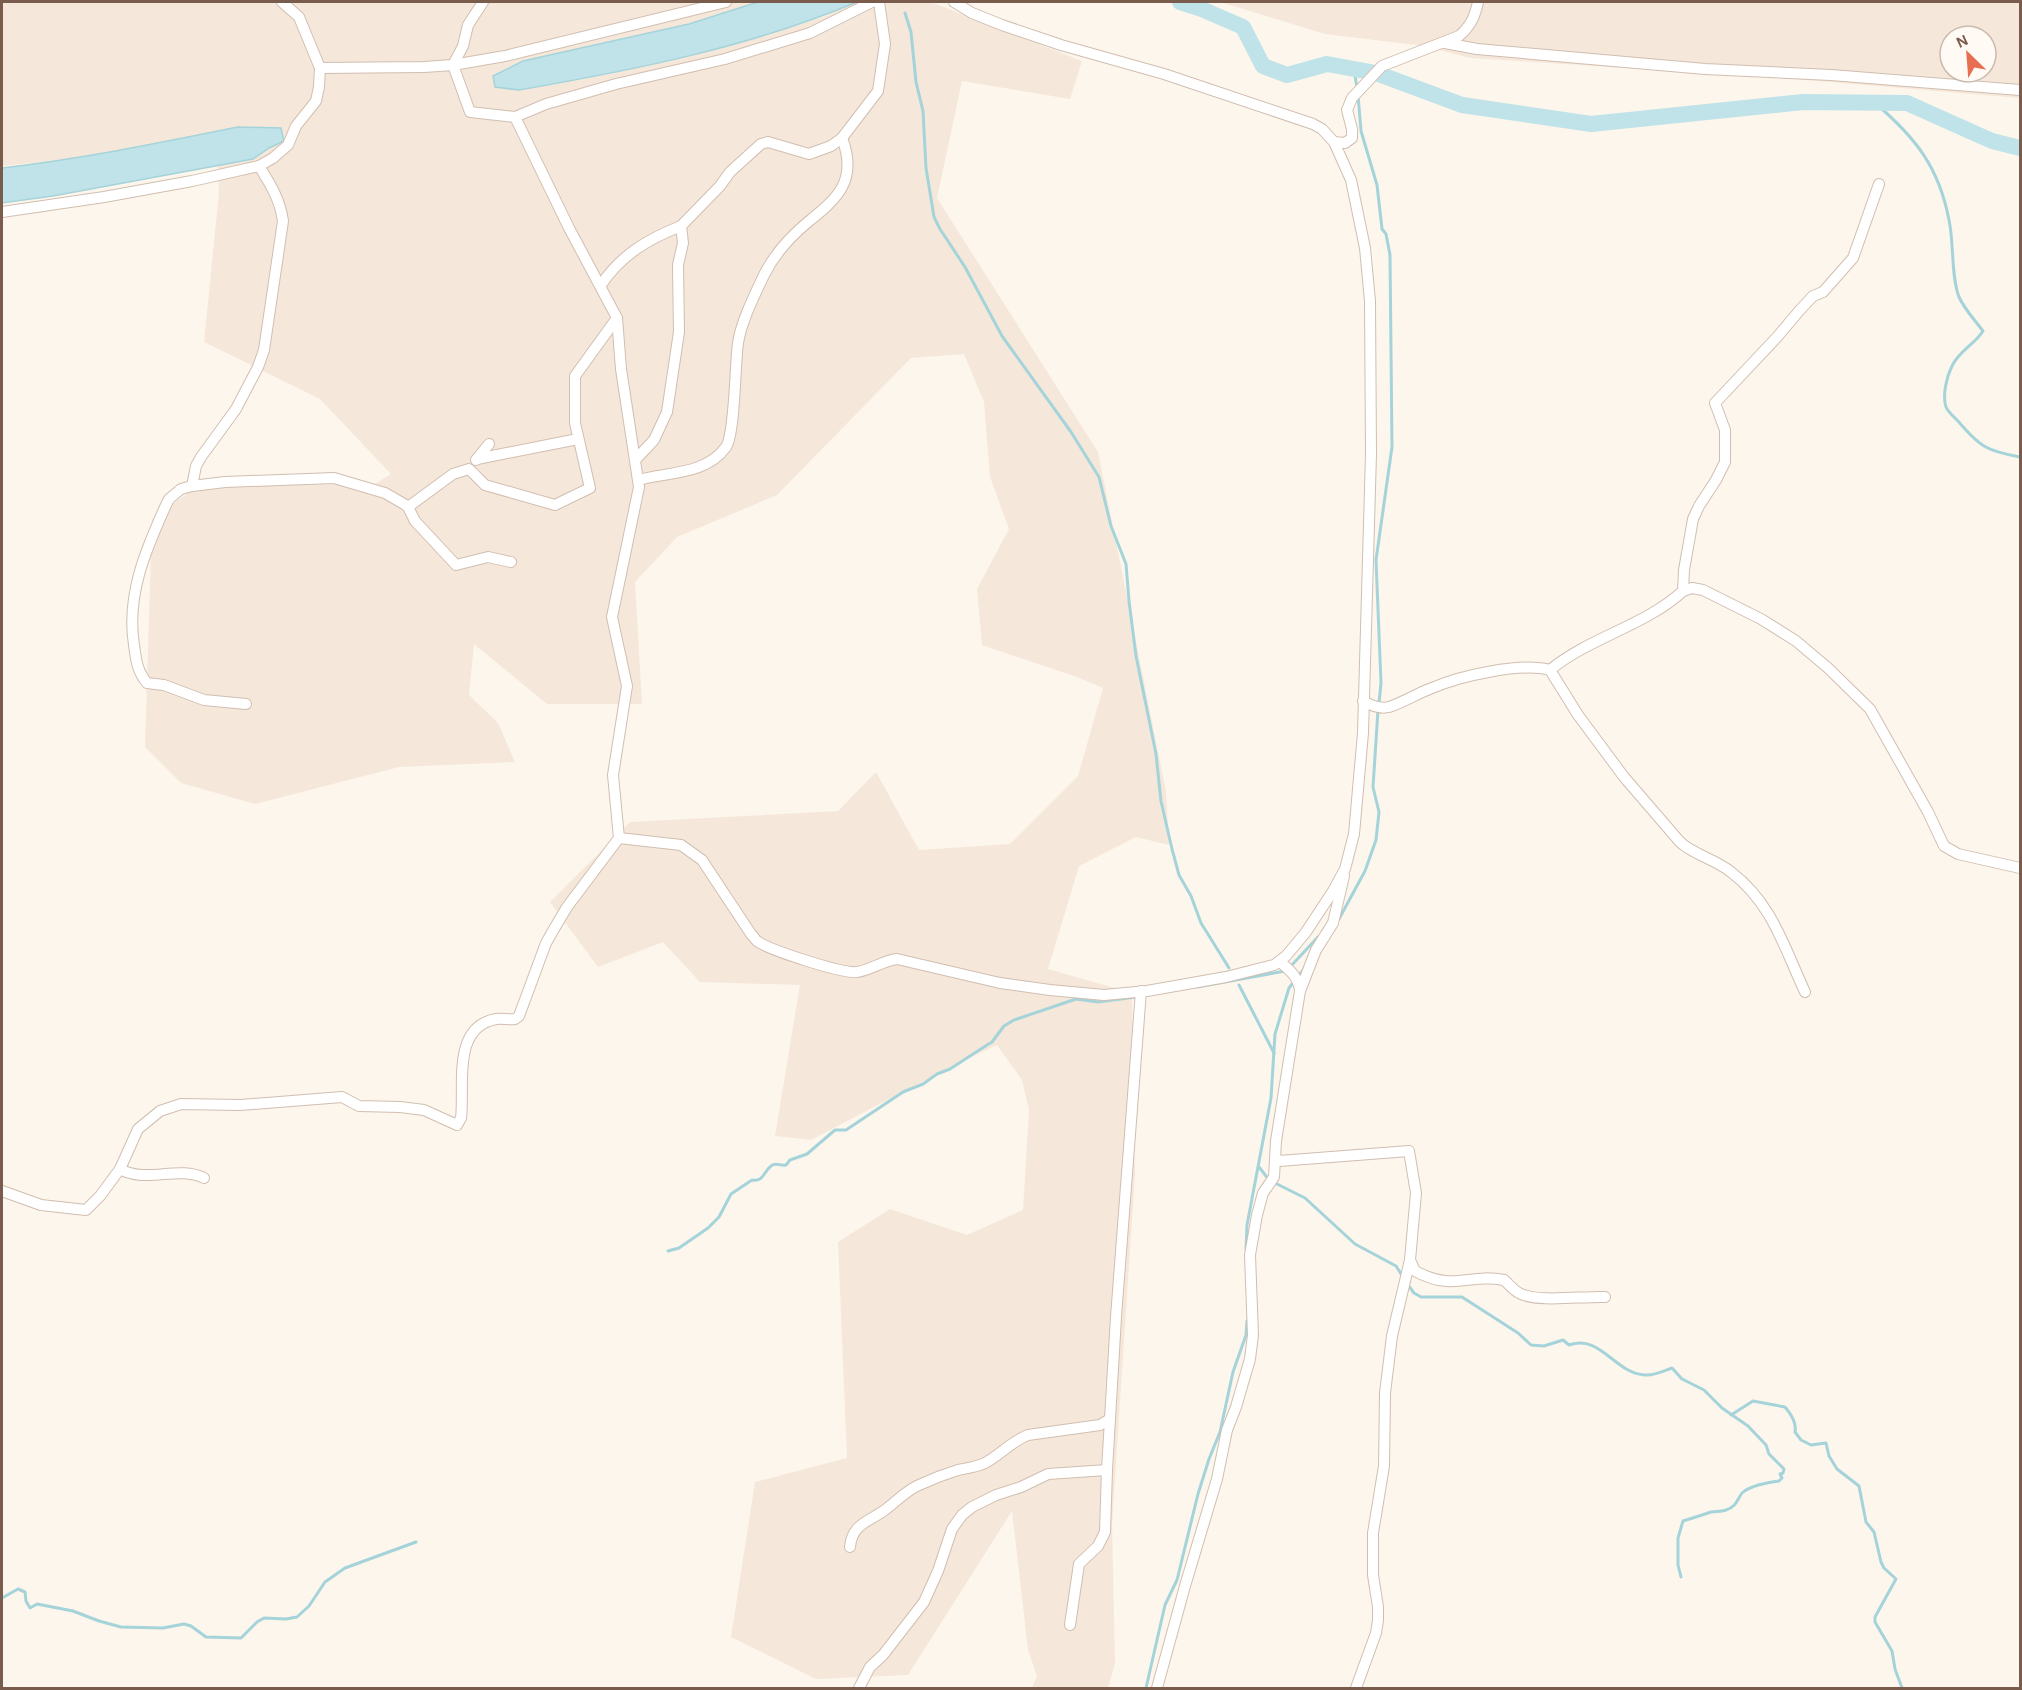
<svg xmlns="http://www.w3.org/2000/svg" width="2022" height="1690" viewBox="0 0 2022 1690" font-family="'Alegreya Sans',sans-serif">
<rect width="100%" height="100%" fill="#fdf6ec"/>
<!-- residential -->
<g fill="#f5e8da" fill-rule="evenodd">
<polygon points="2,2 758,2 496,87 519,90 669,60 736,44 826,16 857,2 931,2 1082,61 1070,99 962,81 937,198 1098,452 1166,792 1169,845 1136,837 1079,866 1048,969 1132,993 1135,1174 1112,1523 1115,1663 1108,1688 1032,1688 1037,1676 1028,1650 1012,1511 908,1675 816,1679 731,1637 755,1482 847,1458 838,1242 890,1209 967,1235 1023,1210 1029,1110 1022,1080 997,1045 954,1065 811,1140 775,1136 800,985 700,982 663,942 598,967 550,902 630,822 838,811 876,772 919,850 1010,844 1078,776 1103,688 1077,677 982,645 977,589 1009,529 990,477 984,402 964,354 911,358 777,495 677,537 635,582 642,704 547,704 474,644 469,695 498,723 515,762 399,767 255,804 181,783 145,747 152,519 198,486 355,484 364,491 391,474 320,399 204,342 219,193 218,166 253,159 269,148 284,141 281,128 261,128 57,161 2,166"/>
<path d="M1220 2H2020V98L1756 76 1470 58 1424 46 1325 34ZM1950 36H1986V72H1950Z"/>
</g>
<!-- water -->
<g fill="#bfe3e8" stroke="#a5d3da" stroke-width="1.5">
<path d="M758 2H857C750 47 634 70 519 90L495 87 493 76 523 61 689 24Z"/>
<path d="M238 127 281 128 284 141 269 148 253 159 53 196 2 203V168C81 159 159 143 238 127Z"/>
</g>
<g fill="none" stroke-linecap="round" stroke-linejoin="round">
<!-- stream -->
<g stroke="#a5d3da" stroke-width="3">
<polyline points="905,13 911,32 916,82 923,111 926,168 934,217 940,229 965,267 1002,336 1071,432 1099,477 1111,526 1126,564 1129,601 1136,656 1156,754 1161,801 1172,849 1179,875 1191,896 1201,923 1229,968"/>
<polyline points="1354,69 1357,88"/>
<polyline points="1358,95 1361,131 1377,185 1382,229 1386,234 1390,255 1392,447 1376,560 1381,683 1379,703"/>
<path d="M1875 103C1915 137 1939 167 1949 220 1954 242 1951 277 1959 297 1965 310 1974 319 1983 331 1975 344 1959 351 1952 366 1947 376 1942 395 1946 407 1948 412 1954 417 1958 421 1980 447 1987 451 2020 457"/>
<polyline points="1339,919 1365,871 1376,840 1379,812 1373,787 1378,710"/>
<polyline points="1290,967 1318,937"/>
<polyline points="1239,985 1274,1053"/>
<polyline points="1197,987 1285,971"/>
<polyline points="1259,1167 1269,1180"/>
<polyline points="1275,1183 1305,1198 1355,1244 1396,1266 1403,1277"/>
<polyline points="1246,1249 1247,1225 1271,1098 1275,1034 1289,988 1304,969"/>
<path d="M668 1251 679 1248 708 1228 719 1217 731 1194 752 1180C764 1182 763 1172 771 1166 775 1162 780 1166 786 1165L790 1160 807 1154 835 1130H846L903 1092 923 1084 937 1074 950 1069 987 1045 992 1042 1004 1026 1014 1020 1076 999 1098 1002 1136 997"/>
<path d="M1408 1285 1414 1293 1421 1297H1462L1518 1333 1531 1345 1544 1346 1563 1340 1569 1345C1601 1334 1614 1373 1645 1375 1654 1376 1664 1371 1672 1368L1682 1379 1704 1390 1722 1408 1748 1426 1766 1445 1769 1454 1784 1469 1783 1473 1780 1474 1782 1478 1779 1481C1769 1482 1749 1486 1742 1493 1737 1500 1736 1507 1726 1510 1721 1512 1716 1511 1711 1512 1702 1515 1693 1518 1683 1521L1678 1538V1565L1681 1577"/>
<path d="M1731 1415 1753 1401 1785 1407C1791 1414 1797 1423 1795 1432L1801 1440 1811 1445 1826 1443 1829 1456 1837 1469 1859 1486 1866 1522 1874 1532 1881 1562 1884 1568 1896 1579 1875 1617V1622L1892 1651 1895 1669 1902 1688"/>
<polyline points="2,1598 18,1589 25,1592 26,1601 30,1608 37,1604 73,1611 99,1621 121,1627 163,1628 184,1624 191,1626 206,1637 241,1638 257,1622 264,1618 286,1619 297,1617 309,1606 325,1582 345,1568 416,1542"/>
<polyline points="1146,1688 1165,1605 1177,1580 1198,1494 1209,1459 1220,1432 1233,1372 1246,1335 1247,1321"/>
</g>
<!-- river -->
<polyline stroke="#bfe3e8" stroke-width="16" points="1180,2 1199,8 1243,27 1263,66 1287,75 1327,64 1376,73 1462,105 1591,124 1803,102 1907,103 1992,141 2020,148"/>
<defs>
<g id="minor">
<polyline points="282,2 299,17 320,68 424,67 453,65 505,56 726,2"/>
<polyline points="1445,43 1477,49 1705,69 1831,75 2020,90"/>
<polyline points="515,117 546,104 616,84 725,59 810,33 872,2"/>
<path d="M1334 142 1345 143 1352 138V129L1347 110 1352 98 1382 66 1459 36C1471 26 1475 16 1478 2"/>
<polyline points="2,212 104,197 192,181 259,166 273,158 288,145 296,126 316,101 319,87 320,68"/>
<polyline points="681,226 720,186 730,172 761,144 768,142 809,154 831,146 842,138 878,91 885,44 879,2"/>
<path d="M601 285C621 255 648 239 681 226L683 243 678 265 679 332 667 412 654 440 636 459"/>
<polyline points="477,459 578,439"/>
<polyline points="476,460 489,444"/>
<path d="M638 480C667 472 706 475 726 447 735 434 735 363 738 343 741 322 755 294 764 275 774 255 791 236 808 222 838 198 858 180 842 138"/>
<path d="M192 486 196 466 201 457 236 409 258 367 264 350 283 221C280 199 270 184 259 166"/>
<polyline points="408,507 453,474 469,469 485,485 555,505 590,488 575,423 575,376 617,318"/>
<polyline points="1683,591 1692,588 1703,590 1761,619 1796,641 1828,668 1870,709 1928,812 1944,846 1958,854 2020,868"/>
<path d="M1550 670C1590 637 1645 626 1683 591L1684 570 1693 519 1699 506 1716 480 1725 462V430L1715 403 1778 336 1799 311 1813 296 1823 292 1853 258 1879 184"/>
<path d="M1363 701C1370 705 1381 709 1389 707 1404 702 1418 693 1432 688 1460 676 1521 662 1550 670L1578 715 1624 777 1680 842C1694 855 1715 859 1731 872 1772 903 1784 947 1805 992"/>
<path d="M246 704 204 700 164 685 147 683C137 671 136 660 134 645 126 595 146 549 166 505L169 499 181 489 192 486 225 482 334 478 385 493 404 504 408 507 415 521 456 565 488 557 511 562"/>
<path d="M619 838 681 845 702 860 751 934C753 936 755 939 757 941 769 950 843 974 857 972 871 970 882 961 897 959L1000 983 1050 990 1104 995 1147 991 1226 977 1274 965 1286 956 1306 932 1333 891 1345 869 1354 834 1363 733 1371 454 1370 301 1365 248 1351 180 1334 142 1322 129 1313 124 1164 74 1061 45 1002 25 972 13 954 2"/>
<path d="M1280 962C1290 970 1298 977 1300 990"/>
<path d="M1276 1158 1279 1161 1409 1151 1416 1193 1410 1260 1415 1271C1454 1292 1468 1273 1504 1280 1509 1284 1513 1290 1519 1293 1537 1303 1582 1296 1605 1297"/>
<path d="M120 1169C146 1184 178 1165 204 1178"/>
<path d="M2 1191 41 1205 86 1210 100 1196 120 1169 138 1129 160 1111 181 1104 240 1105 342 1097 359 1106 400 1107 424 1110 457 1125 461 1118C465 1087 451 1027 496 1019 503 1018 509 1020 515 1019L519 1016 546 943 554 929 567 907 619 838 613 775 627 686 612 617 639 487 621 369 617 318 569 228 515 117 470 112 453 65 463 46 468 25 483 2"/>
<path d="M850 1547C852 1525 867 1522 882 1512 895 1503 905 1491 919 1485 932 1479 945 1474 958 1470 967 1468 977 1467 985 1463 1000 1455 1012 1441 1028 1435L1100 1425 1110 1419"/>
<polyline points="1070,1625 1079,1564 1098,1546 1105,1532 1107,1470 1116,1317 1141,991"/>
<polyline points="859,1688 870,1667 883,1655 924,1602 938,1571 952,1529 962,1515 972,1507 996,1495 1021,1487 1048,1474 1107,1470"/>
<polyline points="1157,1688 1185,1586 1217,1479 1227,1430 1236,1407 1250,1359 1253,1335 1250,1255 1257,1215 1263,1193 1274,1177 1276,1141 1300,991 1316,950 1333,923 1344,876"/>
<polyline points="1356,1688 1376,1633 1378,1620 1378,1607 1373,1575 1373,1533 1384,1466 1385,1393 1392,1336 1410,1260"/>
</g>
</defs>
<!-- minor casing -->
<use href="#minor" stroke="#d1beb0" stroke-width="12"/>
<!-- minor -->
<use href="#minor" stroke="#fff" stroke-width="10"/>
</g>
<!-- border -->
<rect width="2022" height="1690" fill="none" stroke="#7a5c4d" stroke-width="6"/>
<!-- north arrow -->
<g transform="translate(1968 54) rotate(335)"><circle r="28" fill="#fffaf3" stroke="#cabbb1" stroke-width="1.5"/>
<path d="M0-4.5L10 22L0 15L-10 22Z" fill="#e76f51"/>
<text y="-9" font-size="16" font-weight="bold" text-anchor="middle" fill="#7a5c4d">N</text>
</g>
</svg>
